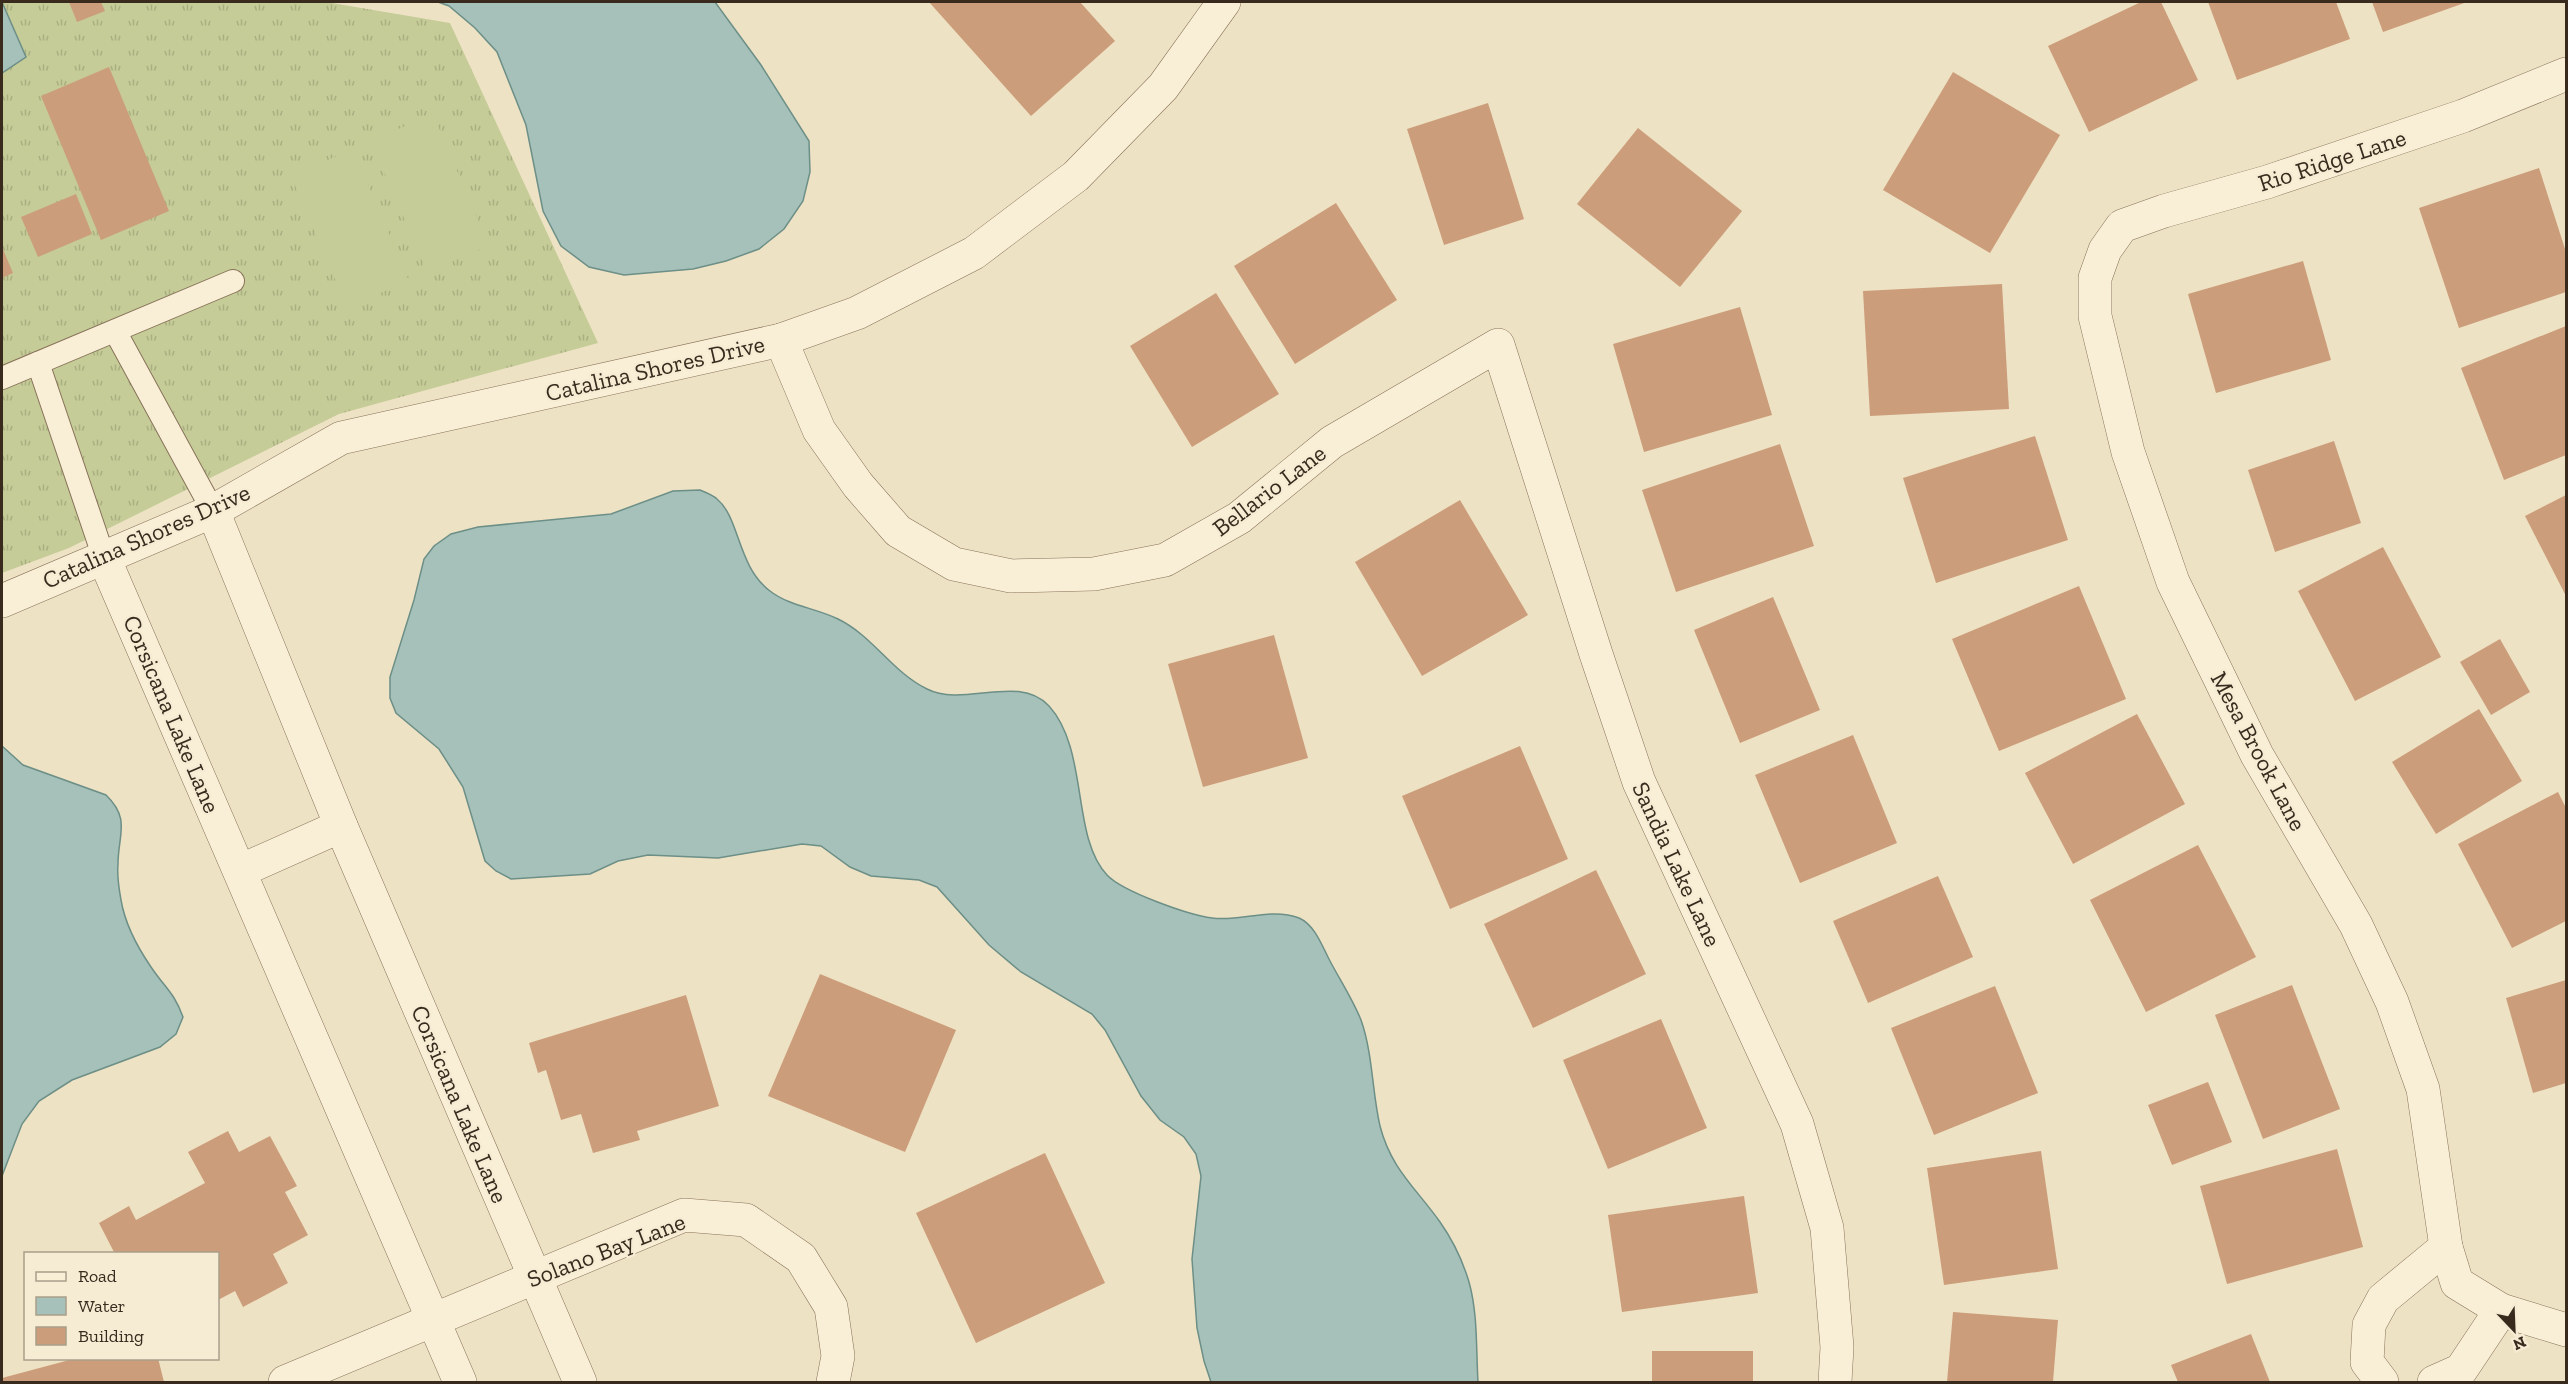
<svg xmlns="http://www.w3.org/2000/svg" width="2568" height="1384" viewBox="0 0 2568 1384" font-family="'Zilla Slab',serif">
<defs>
<pattern id="grass-tufts" width="24" height="20" patternUnits="userSpaceOnUse" patternTransform="scale(1.5)"><rect width="24" height="20" fill="#c5cc97"/><path d="M3 7l-1-3M5 7V3M7 7l1-3M15 17l-1-3M17 17v-4M19 17l1-3" fill="none" stroke="#aaaf82"/></pattern>
</defs>
<rect width="100%" height="100%" fill="#eee2c4"/>
<!-- grass -->
<polygon fill="url(#grass-tufts)" points="2,2 326,2 450,23 598,343 339,414 69,548 2,573"/>
<!-- garden -->
<g fill="#c5cc97">
<polygon points="433,114 489,246 427,272 371,141"/>
<polygon points="353,149 409,281 347,307 291,176"/>
</g>
<!-- water -->
<g fill="#a6c1b9" stroke="#6c8f87" stroke-width="1.5">
<polygon points="2,2 26,57 2,73"/>
<polygon points="438,2 715,2 761,65 809,141 810,172 803,201 784,229 759,249 726,261 693,269 624,275 589,267 561,246 543,211 526,125 497,52 475,28 449,6"/>
<path d="M700 490C705 492 713 495 717 499 740 518 737 566 770 591 789 606 816 608 838 619 873 636 892 672 927 689 964 708 1018 673 1049 706 1089 750 1071 837 1107 875 1123 892 1189 915 1212 918 1241 922 1271 907 1299 918 1315 925 1322 946 1330 961 1340 980 1353 1000 1361 1020 1373 1054 1372 1092 1380 1126 1391 1169 1416 1188 1440 1222 1452 1239 1463 1262 1469 1282 1478 1314 1476 1350 1478 1382H1211L1204 1361 1197 1328 1192 1259 1201 1176 1196 1154 1184 1137 1160 1120 1141 1096 1105 1030 1092 1014 1021 972 989 945 937 887 919 880 871 876 850 867 821 846 802 844 718 858 648 855 618 861 590 874 511 879 496 871 485 861 463 787 439 749 396 713 390 698V677L414 600 424 559 434 546 451 534 478 527 611 514 673 491Z"/>
<path d="M2 746 23 765 106 795C131 819 118 835 118 864 117 875 119 889 121 900 125 924 138 948 151 967 165 988 174 992 183 1017L176 1034 160 1047 72 1080 39 1101 22 1124 2 1176Z"/>
</g>
<!-- building -->
<g fill="#cc9d7a">
<polygon points="69,2 101,2 105,11 77,22"/>
<polygon points="929,2 1080,2 1115,41 1031,116"/>
<polygon points="2141,2 2161,2 2198,80 2089,132 2048,46"/>
<polygon points="2208,2 2336,2 2350,39 2237,80"/>
<polygon points="2372,2 2467,2 2383,32"/>
<polygon points="109,67 169,211 101,240 41,96"/>
<polygon points="1953,72 2060,135 1990,253 1883,190"/>
<polygon points="1488,103 1524,219 1444,245 1407,129"/>
<polygon points="1638,128 1742,211 1680,287 1577,204"/>
<polygon points="2539,168 2566,252 2566,292 2459,328 2419,208"/>
<polygon points="76,194 92,234 38,257 21,217"/>
<polygon points="1336,203 1397,300 1295,364 1234,266"/>
<polygon points="2,247 13,273 2,278"/>
<polygon points="2303,261 2331,360 2216,393 2188,294"/>
<polygon points="2002,284 2009,409 1870,416 1863,291"/>
<polygon points="1216,293 1279,394 1192,447 1130,346"/>
<polygon points="1740,307 1772,415 1644,452 1613,344"/>
<polygon points="2566,326 2566,455 2504,480 2461,368"/>
<polygon points="2035,436 2068,540 1936,583 1903,478"/>
<polygon points="2334,441 2361,523 2275,552 2248,470"/>
<polygon points="1780,444 1814,546 1676,592 1642,490"/>
<polygon points="2566,495 2566,596 2525,516"/>
<polygon points="1460,500 1528,615 1422,676 1355,562"/>
<polygon points="2383,547 2441,657 2355,701 2298,591"/>
<polygon points="2079,586 2126,699 1999,751 1952,639"/>
<polygon points="1773,597 1820,710 1740,743 1694,630"/>
<polygon points="1274,635 1308,758 1203,787 1168,664"/>
<polygon points="2500,639 2530,692 2491,715 2460,662"/>
<polygon points="2479,709 2522,781 2436,834 2392,762"/>
<polygon points="2137,714 2185,804 2073,864 2025,773"/>
<polygon points="1853,735 1897,843 1800,883 1755,775"/>
<polygon points="1520,746 1568,859 1450,909 1402,796"/>
<polygon points="2558,792 2566,808 2566,921 2512,948 2458,844"/>
<polygon points="2198,845 2256,957 2146,1012 2090,900"/>
<polygon points="1596,870 1646,974 1533,1028 1484,924"/>
<polygon points="1938,876 1973,957 1868,1003 1833,921"/>
<polygon points="820,974 956,1030 905,1152 768,1096"/>
<polygon points="2566,980 2566,1083 2533,1093 2506,998"/>
<polygon points="2292,985 2340,1109 2263,1139 2215,1015"/>
<polygon points="1995,986 2038,1093 1934,1135 1891,1028"/>
<polygon points="686,995 719,1106 637,1131 640,1140 593,1153 581,1114 561,1120 546,1070 538,1073 529,1043"/>
<polygon points="1661,1019 1707,1128 1608,1169 1563,1060"/>
<polygon points="2208,1082 2232,1142 2172,1165 2148,1105"/>
<polygon points="228,1131 239,1152 270,1136 297,1186 285,1192 308,1235 273,1254 288,1283 243,1307 235,1291 218,1300 218,1254 115,1254 99,1223 129,1206 136,1220 205,1183 188,1152"/>
<polygon points="2337,1149 2363,1247 2227,1284 2200,1186"/>
<polygon points="2041,1151 2058,1269 1944,1285 1927,1168"/>
<polygon points="1045,1153 1105,1283 976,1343 916,1213"/>
<polygon points="1744,1196 1758,1293 1622,1312 1608,1215"/>
<polygon points="1953,1312 2058,1320 2053,1382 1947,1382"/>
<polygon points="2251,1334 2270,1382 2178,1382 2171,1365"/>
<rect x="1652" y="1351" width="101" height="31"/>
<polygon points="77,1358 158,1358 164,1382 2,1382 2,1378"/>
</g>
<g fill="none" stroke-linecap="round" stroke-linejoin="round">
<defs>
<g id="service">
<polyline points="115,331 213,511"/>
<polyline points="38,363 104,558"/>
<polyline points="2,378 233,281"/>
</g>
<g id="minor">
<polyline points="781,340 819,430 858,485 898,531 954,564 1011,576 1094,574 1165,560 1239,518 1332,442 1498,345 1596,654 1639,782 1797,1124 1827,1228 1837,1347 1835,1382"/>
<polyline points="213,511 341,826 580,1382"/>
<polyline points="104,558 460,1382"/>
<polyline points="2,601 213,511 341,438 781,340 857,313 974,253 1076,176 1163,87 1224,2"/>
<polyline points="240,871 341,826"/>
<polyline points="2446,1247 2457,1283 2501,1310"/>
<polyline points="285,1382 684,1215 746,1220 801,1258 831,1307 838,1356 833,1382"/>
<polyline points="2382,1382 2367,1362 2369,1325 2383,1299 2446,1247 2423,1089 2392,1002 2356,925 2257,755 2173,582 2128,452 2095,316 2095,278 2105,250 2122,226 2164,211 2267,182 2463,116 2566,74"/>
<polyline points="2434,1382 2461,1370 2501,1310 2566,1330"/>
</g>
</defs>
<!-- service casing -->
<use href="#service" stroke="#88735a" stroke-width="24"/>
<!-- minor casing -->
<use href="#minor" stroke="#88735a" stroke-width="34"/>
<!-- service -->
<use href="#service" stroke="#f9efd7" stroke-width="22"/>
<!-- minor -->
<use href="#minor" stroke="#f9efd7" stroke-width="33"/>
</g>
<g text-anchor="middle" dominant-baseline="central" stroke-width="4.5" stroke-linejoin="round" paint-order="stroke">
<!-- street labels -->
<g font-size="24" fill="#382b1e" stroke="#f5ecd3">
<text transform="translate(2332 160) rotate(-18)">Rio Ridge Lane</text>
<text transform="translate(655 368) rotate(-13)">Catalina Shores Drive</text>
<text transform="translate(1269 490) rotate(-37)">Bellario Lane</text>
<text transform="translate(146 536) rotate(-24)">Catalina Shores Drive</text>
<text transform="translate(172 714) rotate(67)">Corsicana Lake Lane</text>
<text transform="translate(2259 751) rotate(62)">Mesa Brook Lane</text>
<text transform="translate(1677 864) rotate(65)">Sandia Lake Lane</text>
<text transform="translate(460 1104) rotate(67)">Corsicana Lake Lane</text>
<text transform="translate(606 1250) rotate(-21)">Solano Bay Lane</text>
</g>
</g>
<!-- border -->
<rect width="2568" height="1384" fill="none" stroke="#382b1e" stroke-width="6"/>
<!-- legend -->
<rect x="24" y="1252" width="195" height="108" fill="#f5ecd3" stroke="#a99f8b" stroke-width="1.5"/>
<rect x="36" y="1272" width="30" height="9" fill="#f9efd7" stroke="#a99f8b" stroke-width="1.5"/>
<text x="78" y="1282" font-size="18" fill="#382b1e">Road</text>
<rect x="36" y="1297" width="30" height="18" fill="#a6c1b9" stroke="#a99f8b" stroke-width="1.5"/>
<text x="78" y="1312" font-size="18" fill="#382b1e">Water</text>
<rect x="36" y="1327" width="30" height="18" fill="#cc9d7a" stroke="#a99f8b" stroke-width="1.5"/>
<text x="78" y="1342" font-size="18" fill="#382b1e">Building</text>
<!-- north arrow -->
<g transform="translate(2514 1330) rotate(157)" stroke="#f5ecd3" stroke-width="4.5" paint-order="stroke">
<path d="M0-4.5L10 22L0 15L-10 22Z" fill="#382b1e"/>
<text y="-9" font-size="16" font-weight="bold" text-anchor="middle" fill="#382b1e">N</text>
</g>
</svg>
